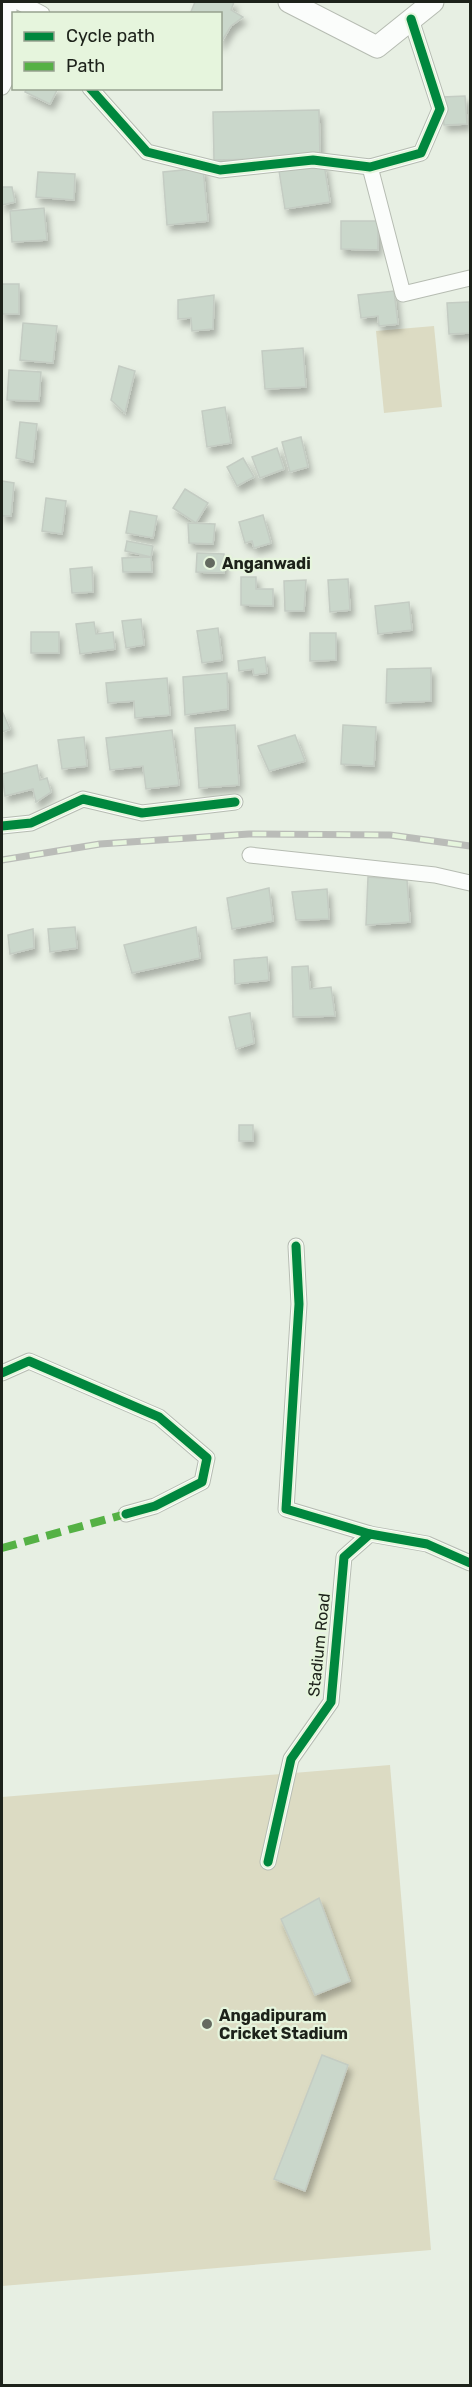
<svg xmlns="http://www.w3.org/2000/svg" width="472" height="2387" viewBox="0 0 472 2387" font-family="Rubik,sans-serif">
<defs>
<filter id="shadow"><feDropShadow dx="3.5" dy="6" stdDeviation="3" flood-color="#0004"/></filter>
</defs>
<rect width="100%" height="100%" fill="#e7efe3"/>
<!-- green -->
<g fill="#dcdbc3">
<polygon points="434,326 442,407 384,413 376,331"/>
<polygon points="390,1765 431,2250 2,2286 2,1797"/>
</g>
<!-- building -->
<g fill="#cad7cb" stroke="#c4ccc3" stroke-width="1.5" filter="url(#shadow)">
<polygon points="195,2 234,2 231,10 243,17 231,26 220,44 220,14 190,14"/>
<polygon points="27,88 58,88 50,104 25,92"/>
<polygon points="465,96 467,124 444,125 442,97"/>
<polygon points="319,110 320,158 214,160 213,112"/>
<polygon points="324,164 330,202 285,209 279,171"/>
<polygon points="203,168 208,221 167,225 163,172"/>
<polygon points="38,172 75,174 74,200 36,197"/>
<polygon points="2,187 12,187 15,202 2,205"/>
<polygon points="44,208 47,240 12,242 10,211"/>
<polygon points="341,221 378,221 378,250 341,249"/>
<rect x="2" y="284" width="17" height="30"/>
<polygon points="394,291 398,324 379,326 378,316 361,318 358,295"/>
<polygon points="214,295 213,329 192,331 191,318 178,319 178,300"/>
<polygon points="469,302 470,333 449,334 447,303"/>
<polygon points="23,323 57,326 53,363 20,360"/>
<polygon points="303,348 306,387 265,389 262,351"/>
<polygon points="119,366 135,371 125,413 111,400"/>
<polygon points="9,370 41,372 39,401 7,400"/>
<polygon points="225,407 231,443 207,447 202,411"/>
<polygon points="20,422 37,424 33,462 16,458"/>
<polygon points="301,437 308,467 290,472 282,442"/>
<polygon points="277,448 284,469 260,478 252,457"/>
<polygon points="243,458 254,477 237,486 227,467"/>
<polygon points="2,481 14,483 11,516 2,516"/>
<polygon points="185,489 208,503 196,523 173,508"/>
<polygon points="46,498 66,501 62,534 42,531"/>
<polygon points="130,511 157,516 153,538 126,533"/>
<polygon points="263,515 271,543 254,548 252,541 245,543 239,522"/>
<polygon points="188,523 215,524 213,544 189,543"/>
<polygon points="127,541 153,546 151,557 125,551"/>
<polygon points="197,553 224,554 224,573 196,572"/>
<polygon points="151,557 152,572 123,572 122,558"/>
<polygon points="92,567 93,592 72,593 70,569"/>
<polygon points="241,577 256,577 256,589 273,589 273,606 241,605"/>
<polygon points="348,579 350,610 330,612 328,580"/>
<polygon points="306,580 304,611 285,611 284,581"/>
<polygon points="409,602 412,630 378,634 375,606"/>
<polygon points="141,619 144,645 126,648 122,621"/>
<polygon points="94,622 96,634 113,632 115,649 80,654 76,624"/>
<polygon points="218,628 222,660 202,663 197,631"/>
<rect x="31" y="632" width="28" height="21"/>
<polygon points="310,633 336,633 336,660 310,661"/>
<polygon points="265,657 267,673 254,675 253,669 239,671 238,661"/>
<polygon points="431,668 431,701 386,703 387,669"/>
<polygon points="227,673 228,709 185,715 183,677"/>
<polygon points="167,678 170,715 135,718 134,701 108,703 106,683"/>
<polygon points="2,711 10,729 2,732"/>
<polygon points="235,725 239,785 199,788 195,728"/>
<polygon points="343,725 376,727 374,766 341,764"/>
<polygon points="172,730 179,785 146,789 143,766 110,770 106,738"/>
<polygon points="295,735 305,761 269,771 258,746"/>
<polygon points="84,737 87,766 62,769 58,740"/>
<polygon points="37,765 40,780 47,778 51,792 36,802 33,789 5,796 2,774"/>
<polygon points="368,877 407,880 410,922 366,925"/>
<polygon points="269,888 273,921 232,929 227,898"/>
<polygon points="327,889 329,919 296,920 292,892"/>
<polygon points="75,927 77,948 50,952 48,929"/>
<polygon points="196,927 200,958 132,973 124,945"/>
<polygon points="33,929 34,948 10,954 8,935"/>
<polygon points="267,957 269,980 235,984 234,960"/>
<polygon points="308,966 310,989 331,987 335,1016 293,1017 292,967"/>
<polygon points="250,1013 254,1043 236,1049 229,1017"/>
<rect x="239" y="1125" width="14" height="16"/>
<polygon points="319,1898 350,1981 315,1995 281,1919"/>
<polygon points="322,2055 348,2065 305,2191 274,2179"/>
</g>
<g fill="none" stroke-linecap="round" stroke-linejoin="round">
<defs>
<g id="street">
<polyline points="19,2 42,14"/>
<polyline points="2,87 9,74 9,2"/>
<polyline points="90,88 147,152 220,170 313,160 370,167 421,153 440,109 411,19"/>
<polyline points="370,167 403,294 470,278"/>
<polyline points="2,826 31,823 83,799 142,813 235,802"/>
<polyline points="250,855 435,875 470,883"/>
<polyline points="296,1246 299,1304 286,1509 370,1534"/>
<polyline points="2,1373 29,1361 159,1417 207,1458 202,1482 155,1506 126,1514"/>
<polyline points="268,1862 291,1759 331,1702 344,1557 370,1534 427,1544 470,1563"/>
</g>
<polyline id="secondary" points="289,2 377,47 433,2"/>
</defs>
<!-- street casing -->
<use href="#street" stroke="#b6bcb2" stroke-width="17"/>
<!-- secondary casing -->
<use href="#secondary" stroke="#b6bcb2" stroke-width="23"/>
<!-- street -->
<use href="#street" stroke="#fbfdfb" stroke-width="15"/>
<!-- secondary -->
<use href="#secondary" stroke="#fbfdfb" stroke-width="21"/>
<defs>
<polyline id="rail" points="2,860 100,844 249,834 390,835 470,846"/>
</defs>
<!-- rail casing -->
<use href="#rail" stroke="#babcb8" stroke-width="7"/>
<!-- rail -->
<use href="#rail" stroke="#e6f5dd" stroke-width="4.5" stroke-dasharray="14" stroke-linecap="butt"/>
<!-- quiet -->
<polyline stroke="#55b145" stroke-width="8" stroke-dasharray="15 8" stroke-linecap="butt" points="2,1548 126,1514"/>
<defs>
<g id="cycleway">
<polyline points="90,88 147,152 220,170 313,160 370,167 421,153 440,109 411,19"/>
<polyline points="2,826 31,823 83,799 142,813 235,802"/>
<polyline points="296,1246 299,1304 286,1509 370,1534"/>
<polyline points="2,1373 29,1361 159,1417 207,1458 202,1482 155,1506 126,1514"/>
<polyline points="268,1862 291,1759 331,1702 344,1557 370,1534 427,1544 470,1563"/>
</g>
</defs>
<!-- cycleway casing -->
<use href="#cycleway" stroke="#e6f5dd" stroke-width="13"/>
<!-- cycleway -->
<use href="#cycleway" stroke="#00873e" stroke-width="9"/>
</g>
<!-- markers -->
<g fill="#646a60" stroke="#e6f5dd" stroke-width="2">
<circle cx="210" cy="563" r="6"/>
<circle cx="207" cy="2024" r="6"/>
</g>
<g text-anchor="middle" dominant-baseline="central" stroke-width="4.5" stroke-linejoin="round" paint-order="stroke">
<!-- poi labels -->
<g font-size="16" font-weight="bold" fill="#1d221a" stroke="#e6f5dd" text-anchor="start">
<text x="222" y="563">Anganwadi</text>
<text x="219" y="2015">Angadipuram<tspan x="219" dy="18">Cricket Stadium</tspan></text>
</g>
<!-- street labels -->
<g font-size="16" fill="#1d221a" stroke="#e6f5dd">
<text transform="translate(319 1645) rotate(-84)">Stadium Road</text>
</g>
</g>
<!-- border -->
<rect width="472" height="2387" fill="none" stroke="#1d221a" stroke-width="6"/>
<!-- legend -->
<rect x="12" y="12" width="210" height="78" fill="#e6f5dd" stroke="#96a18f" stroke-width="1.5"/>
<rect x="24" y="32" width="30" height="9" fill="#00873e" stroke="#96a18f" stroke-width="1.5"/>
<text x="66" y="42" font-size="18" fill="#1d221a">Cycle path</text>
<rect x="24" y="62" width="30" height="9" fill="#55b145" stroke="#96a18f" stroke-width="1.5"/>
<text x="66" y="72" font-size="18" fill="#1d221a">Path</text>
</svg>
